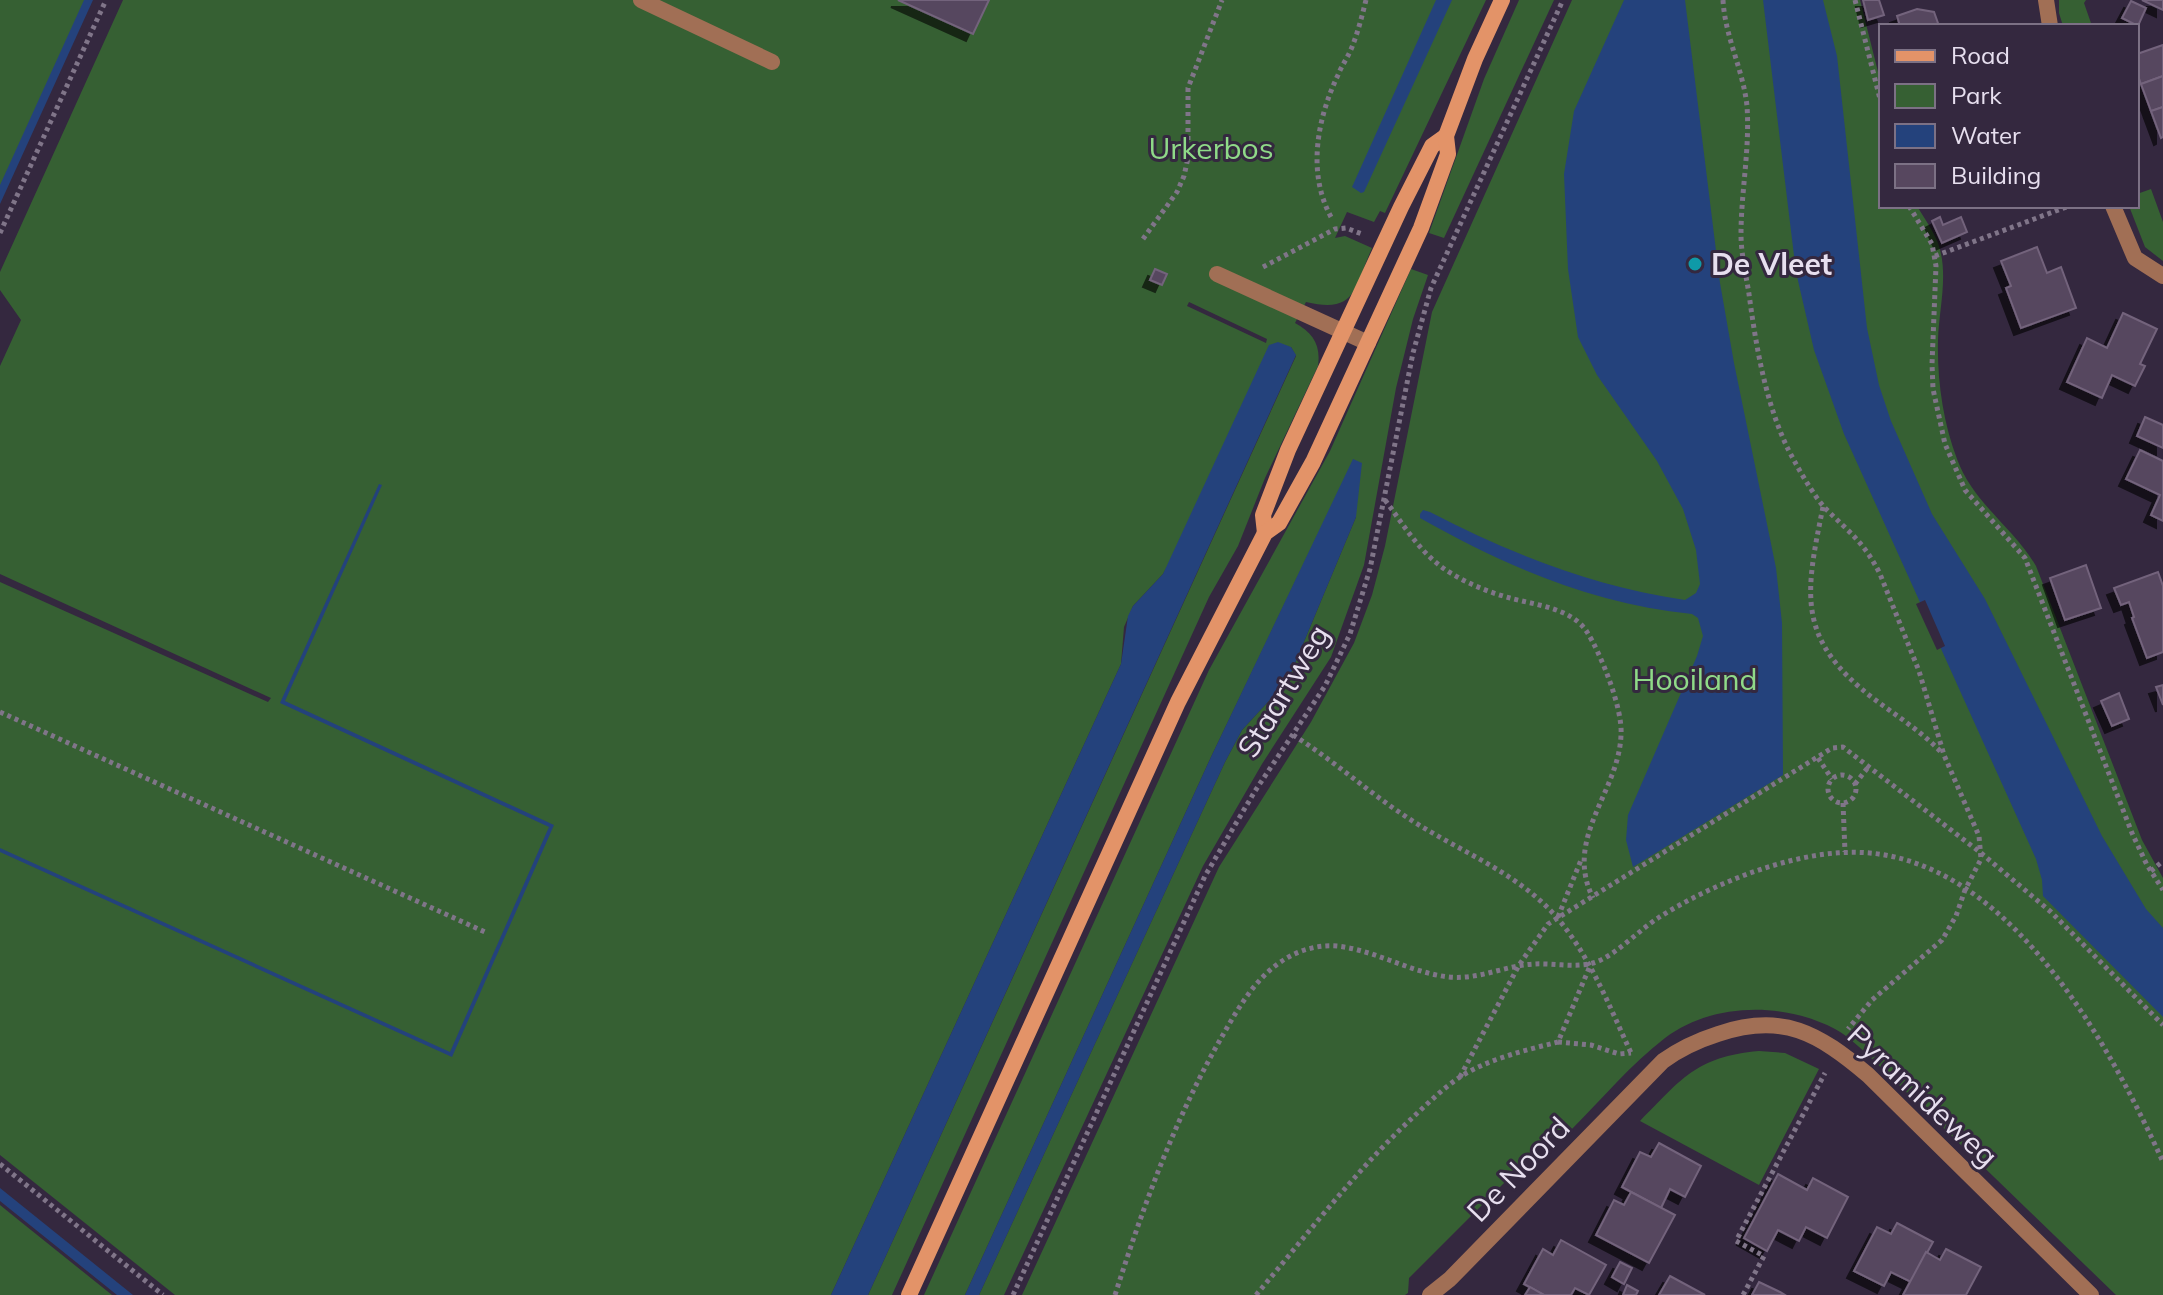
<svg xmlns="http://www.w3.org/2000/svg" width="2163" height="1295" viewBox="0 0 2163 1295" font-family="Mulish,sans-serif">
<defs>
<filter id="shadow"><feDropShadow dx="-7" dy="7" stdDeviation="0" flood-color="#0009"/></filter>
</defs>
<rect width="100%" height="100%" fill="#34283f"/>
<!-- green -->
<g fill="#366033" fill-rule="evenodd">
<polygon points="0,0 88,0 0,194"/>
<path d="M123 0H1486L1385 213 1380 211 1374 222 1347 212 1335 238 1345 236 1372 248C1354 288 1357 314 1306 302L1295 323C1313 333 1321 345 1318 366L1265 478 1238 546 1209 597 892 1295H868L1296 356 1291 347 1163 574 1133 606 1124 627 1121 664 831 1295H175L0 1155V582L268 702 271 698 0 574V366L21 320 0 290V272ZM1189 302 1267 339 1266 343 1187 306Z"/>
<polygon points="1519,0 1554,0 1444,238 1429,233 1484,79"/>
<path d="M1572 0H1860L1881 84V206H1917C1924 218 1933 230 1938 243 1949 274 1939 308 1938 340 1937 380 1943 422 1957 459 1973 503 2013 527 2036 566L2142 840 2163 878V1295H2116L1869 1056C1858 1046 1848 1036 1835 1029 1784 1002 1713 1002 1665 1038 1631 1064 1602 1099 1572 1129L1557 1130 1409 1278 1408 1293 1405 1295H1022L1219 867 1311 722 1354 643 1372 595 1385 546 1432 312Z"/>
<polygon points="2059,0 2086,0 2084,3 2092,26 2063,26 2059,13"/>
<polygon points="2151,189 2163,222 2163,261 2145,247 2129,206 2137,206 2137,194"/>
<polygon points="1411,269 1428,275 1413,319 1396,388 1364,565 1331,657 1262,764 1203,866 1004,1295 979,1295 1225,762 1242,730 1288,680 1356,517 1354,459 1211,757 965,1295 924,1295 1209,670 1330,451"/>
<path d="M1759 1051 1785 1053 1819 1069 1759 1185 1640 1121C1682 1079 1695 1057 1759 1051Z"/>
<polygon points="0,1205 16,1218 112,1295 0,1295"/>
</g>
<!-- water -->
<g fill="#24427c">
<polygon points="84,0 93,0 0,204 0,185"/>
<polygon points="1436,0 1452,0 1364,192 1361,193 1352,187"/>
<path d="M1624 0H1685L1720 283 1734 363 1776 568 1782 623 1783 775 1633 867 1626 840 1628 815 1697 656 1703 636 1698 618 1692 614C1593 604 1505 566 1420 518V514L1423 510 1430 512C1511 554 1594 587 1685 600L1696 593 1700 584 1696 550 1683 509 1657 461 1597 375 1578 337 1568 269 1564 174 1574 111Z"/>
<polygon points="1763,0 1823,0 1837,56 1867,328 1879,385 1891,421 1932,514 1985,599 2102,836 2146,909 2163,928 2163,1017 2043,896 2042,880 2036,859 1844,434 1814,350 1796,272"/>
<polygon points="1278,342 1291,347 1296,355 868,1295 831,1295 1121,664 1128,616 1133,606 1163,574 1269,345"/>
<polygon points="1353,459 1362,463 1356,517 1288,680 1242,730 1225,762 979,1295 965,1295 1211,757"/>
<polygon points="379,484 382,485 285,701 554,825 452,1057 0,852 0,848 450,1052 549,827 280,703"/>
<polygon points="0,1188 133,1295 117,1295 0,1201"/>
</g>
<!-- pier -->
<polygon fill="#34283f" points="1925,600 1945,646 1937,650 1916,604"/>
<!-- building -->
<g fill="#57475f" stroke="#73637c" stroke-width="2" filter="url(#shadow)">
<polygon points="898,0 989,0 973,34"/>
<polygon points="1863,0 1879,0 1884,15 1868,20"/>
<polygon points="2142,0 2163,0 2163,10"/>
<polygon points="2131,1 2146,8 2138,26 2122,18"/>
<polygon points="1917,9 1934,12 1939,26 1900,26 1897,16"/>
<polygon points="2163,45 2163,76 2141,84 2137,73 2137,54"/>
<polygon points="2163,76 2163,107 2151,111 2141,84"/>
<polygon points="2163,107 2163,137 2161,138 2151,111"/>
<polygon points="1940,217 1943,225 1961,217 1967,232 1942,243 1932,221"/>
<polygon points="2037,247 2047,273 2061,267 2076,308 2021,328 2006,288 2011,286 2001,261"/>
<polygon points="1155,269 1167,274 1162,285 1150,280"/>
<polygon points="2123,313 2157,329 2140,364 2145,366 2135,386 2112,375 2102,398 2067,382 2087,338 2107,348"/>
<polygon points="2145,417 2163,425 2163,448 2137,436"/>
<polygon points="2140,450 2163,461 2163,521 2151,515 2160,495 2126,479"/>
<polygon points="2086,565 2101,608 2065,620 2050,578"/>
<polygon points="2158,572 2163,586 2163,652 2147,658 2132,618 2134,617 2129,602 2121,605 2114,588"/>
<polygon points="2163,685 2163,705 2156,687"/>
<polygon points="2119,693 2129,719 2112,726 2101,701"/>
<polygon points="1659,1143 1701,1166 1685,1197 1670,1189 1661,1208 1622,1187 1640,1152 1651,1157"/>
<polygon points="1778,1174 1807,1190 1813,1178 1848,1197 1827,1238 1806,1227 1799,1241 1778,1230 1767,1251 1744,1238"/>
<polygon points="1631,1192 1675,1215 1649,1263 1596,1235 1614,1200 1624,1205"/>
<polygon points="1897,1223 1933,1242 1911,1282 1891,1272 1884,1286 1854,1271 1877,1227 1891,1234"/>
<polygon points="1561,1240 1606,1265 1589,1295 1575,1288 1571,1295 1544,1295 1524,1284 1543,1249 1553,1255"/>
<polygon points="1946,1249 1981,1267 1966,1295 1903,1295 1926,1252 1940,1260"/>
<polygon points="1620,1262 1632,1268 1624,1284 1612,1277"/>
<polygon points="1670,1276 1705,1295 1659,1295"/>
<polygon points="1759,1282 1780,1292 1785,1295 1752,1295"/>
<polygon points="1627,1285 1638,1291 1636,1295 1623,1295"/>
<polygon points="1530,1287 1544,1295 1525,1295"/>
</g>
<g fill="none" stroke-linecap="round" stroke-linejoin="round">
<!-- path -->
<g stroke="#807589" stroke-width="5" stroke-dasharray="4 4" stroke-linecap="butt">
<path d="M1723 0C1725 37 1743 69 1747 106 1750 149 1741 192 1741 234 1741 254 1746 275 1749 294 1756 346 1765 400 1787 447 1795 463 1814 497 1826 509 1849 532 1864 542 1880 574L1919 671 1944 755 1979 836 1981 859 1965 890 1956 916 1942 940 1872 1000 1848 1029"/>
<polyline points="1855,0 1881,103"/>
<polyline points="1909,206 1932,244 1936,266 1932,364 1933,389 1945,444 1965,490 2025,558 2132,833 2147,865 2163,890"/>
<path d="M1331 217C1307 173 1317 119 1338 75 1342 65 1348 57 1352 47 1358 32 1362 16 1366 0"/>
<polyline points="0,233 106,0"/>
<polyline points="1143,239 1177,192 1184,176 1188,158 1188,88 1222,0"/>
<polyline points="1935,256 2069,206"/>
<polyline points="1263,267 1335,229 1346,228 1362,234"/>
<path d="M1385 500C1406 528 1422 557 1454 575 1471 585 1491 593 1510 598 1535 605 1572 608 1587 632 1601 654 1623 709 1621 735 1619 792 1563 838 1593 898"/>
<path d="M1823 507C1805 595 1796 639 1874 699 1897 716 1922 732 1942 753"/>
<polyline points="0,712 485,932"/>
<path d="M1293 735C1333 760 1368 792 1408 818 1458 851 1520 873 1559 920 1592 960 1610 1008 1632 1055"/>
<polyline points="1818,758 1832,779"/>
<circle cx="1842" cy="789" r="14"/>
<polyline points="1855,784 1869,766"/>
<polyline points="1843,803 1845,852"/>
<polyline points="2151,871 2163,861"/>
<polyline points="1558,917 1581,860"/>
<polyline points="1558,1042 1591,1045 1619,1054 1631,1053"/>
<polyline points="1460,1077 1519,965 1548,924 1832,748 1843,747 1981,853 2051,912 2163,1025"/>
<polyline points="0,1164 163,1295"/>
<polyline points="1013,1295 1205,876 1255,791 1325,686 1350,634 1370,569 1413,353 1431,288 1563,0"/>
<path d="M1115 1295C1143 1207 1174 1121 1220 1040 1236 1012 1254 979 1282 961 1300 949 1323 943 1344 947 1380 953 1413 973 1449 977 1479 980 1506 965 1535 964 1553 963 1576 968 1593 963 1614 957 1639 930 1658 918 1686 900 1718 885 1750 873 1793 858 1839 847 1885 855 2020 879 2112 1050 2163 1162"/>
<path d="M1256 1295C1306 1236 1353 1174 1409 1121 1425 1106 1442 1089 1460 1077 1488 1059 1526 1050 1558 1042L1590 966"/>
<polyline points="1743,1295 1764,1256 1736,1241 1825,1073"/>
</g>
<!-- lane -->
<g stroke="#a16f55" stroke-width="16">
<polyline points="641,0 772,62"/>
<polyline points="1217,274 1368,343"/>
</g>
<!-- street -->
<g stroke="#a16f55" stroke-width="16">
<polyline points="2046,0 2050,26"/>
<polyline points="2113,206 2135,258 2163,276"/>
<path d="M1430 1295 1450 1279 1663 1061C1681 1048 1696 1041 1718 1034 1783 1012 1818 1033 1868 1075L2091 1295"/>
</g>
<!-- secondary -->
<g stroke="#e39368" stroke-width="16">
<polyline points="1265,533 1263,515 1288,450 1401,207 1432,146 1446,136"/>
<polyline points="909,1295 1178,702 1265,533 1279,523 1313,462 1421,228 1448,154 1446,136 1475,59 1502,0"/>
</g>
</g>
<!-- markers -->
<circle fill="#0f9aa8" stroke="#34283f" stroke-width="3" cx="1695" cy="264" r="8"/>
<g text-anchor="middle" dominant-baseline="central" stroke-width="6" stroke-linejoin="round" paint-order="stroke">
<!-- park labels -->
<g font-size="30" fill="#8fda88" stroke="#34283f">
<text x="1211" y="148">Urkerbos</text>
<text x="1695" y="679">Hooiland</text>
</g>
<!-- poi labels -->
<g font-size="30" font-weight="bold" fill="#e7dfef" stroke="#34283f" text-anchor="start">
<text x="1711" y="264">De Vleet</text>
</g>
<!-- street labels -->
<g font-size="30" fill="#e7dfef" stroke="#34283f">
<text transform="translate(1283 691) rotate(-59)">Staartweg</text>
<text transform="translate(1923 1095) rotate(43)">Pyramideweg</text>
<text transform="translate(1518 1169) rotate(-46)">De Noord</text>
</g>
</g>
<!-- legend -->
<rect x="1879" y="24" width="260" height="184" fill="#34283f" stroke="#7c7185" stroke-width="2"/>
<rect x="1895" y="50" width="40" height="12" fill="#e39368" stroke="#7c7185" stroke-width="2"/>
<text x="1951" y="64" font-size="24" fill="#e7dfef">Road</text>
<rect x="1895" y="84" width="40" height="24" fill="#366033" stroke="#7c7185" stroke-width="2"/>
<text x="1951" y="104" font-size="24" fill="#e7dfef">Park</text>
<rect x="1895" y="124" width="40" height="24" fill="#24427c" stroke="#7c7185" stroke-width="2"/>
<text x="1951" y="144" font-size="24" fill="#e7dfef">Water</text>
<rect x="1895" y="164" width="40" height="24" fill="#57475f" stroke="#7c7185" stroke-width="2"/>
<text x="1951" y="184" font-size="24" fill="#e7dfef">Building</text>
</svg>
